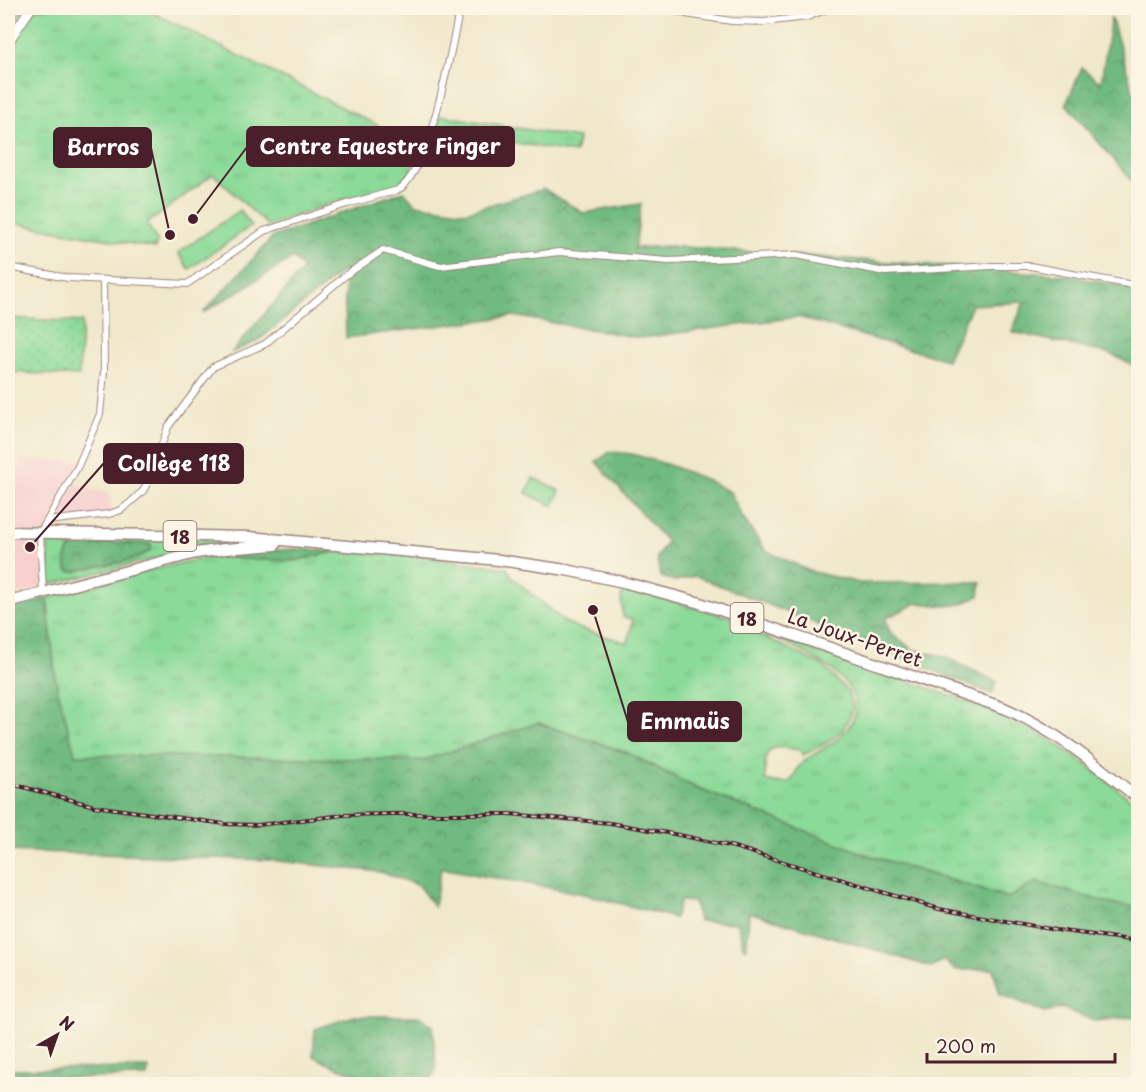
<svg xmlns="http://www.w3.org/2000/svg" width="1146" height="1092" viewBox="0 0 1146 1092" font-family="'Playpen Sans',sans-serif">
<defs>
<pattern id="grass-tufts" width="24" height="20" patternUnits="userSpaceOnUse" patternTransform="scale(1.5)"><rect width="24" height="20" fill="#8bda98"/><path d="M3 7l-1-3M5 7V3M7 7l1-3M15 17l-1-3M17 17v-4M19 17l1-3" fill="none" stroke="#79bb83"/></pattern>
<pattern id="forest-crowns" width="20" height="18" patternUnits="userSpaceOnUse" patternTransform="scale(1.5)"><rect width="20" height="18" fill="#70ba80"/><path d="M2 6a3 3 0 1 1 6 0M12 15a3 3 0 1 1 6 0" fill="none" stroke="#5e9769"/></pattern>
<pattern id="garden-dots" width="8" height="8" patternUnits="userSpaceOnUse" patternTransform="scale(1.5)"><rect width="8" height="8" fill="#8bda98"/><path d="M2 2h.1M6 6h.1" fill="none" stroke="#79bb83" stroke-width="1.8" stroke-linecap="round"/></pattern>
</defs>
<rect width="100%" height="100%" fill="#fcf5e5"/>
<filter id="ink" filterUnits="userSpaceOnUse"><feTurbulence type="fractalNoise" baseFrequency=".0167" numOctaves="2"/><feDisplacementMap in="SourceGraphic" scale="12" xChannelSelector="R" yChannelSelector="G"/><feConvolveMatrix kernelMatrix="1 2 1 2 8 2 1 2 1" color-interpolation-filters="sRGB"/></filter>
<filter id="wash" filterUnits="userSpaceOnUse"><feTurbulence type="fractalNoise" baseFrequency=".008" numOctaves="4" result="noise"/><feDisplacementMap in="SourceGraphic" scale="24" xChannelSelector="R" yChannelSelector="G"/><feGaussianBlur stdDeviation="1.35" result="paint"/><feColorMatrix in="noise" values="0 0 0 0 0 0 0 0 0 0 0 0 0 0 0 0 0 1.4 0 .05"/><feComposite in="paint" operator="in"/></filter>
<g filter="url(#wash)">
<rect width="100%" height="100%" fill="#efe8cb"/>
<!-- built -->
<polygon fill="#f7d0cd" points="19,459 83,460 73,482 109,494 113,517 47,527 49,585 8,598 8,470 19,470"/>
<!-- grass -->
<g fill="url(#grass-tufts)" stroke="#6a7c62" stroke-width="1.5" fill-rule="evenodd">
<polygon points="8,8 25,8 8,34"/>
<path d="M36 8H144L421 147C416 159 411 175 401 183 386 194 368 192 352 197 323 205 296 216 268 226L213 174 147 224 157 240 156 248 8 222V49Z"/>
<polygon points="439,115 578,138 575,153 437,130"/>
<path d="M48 536 250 541 202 547 53 584 49 582ZM118 543 150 544 151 550 139 557 122 562 68 571Z"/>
<path d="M338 551 420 556 507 568 513 578 565 622 581 629 628 643 633 619 623 617 621 597 625 588 737 619 742 630 765 637 822 665 848 692 853 708 851 715 842 731 825 744 803 755 800 750C767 744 765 747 765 780 805 790 785 773 807 759 820 750 834 744 844 733 891 683 784 642 751 627V626L1003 714C1054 737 1095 771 1138 805V907L1112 904 1036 882 1009 898 862 853 696 788 628 753 538 723 424 760 75 755 56 683 47 598 150 570 217 555 242 559 294 561Z"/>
</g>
<!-- forest -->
<g fill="url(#forest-crowns)" stroke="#5d6c56" stroke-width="1.5">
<polygon points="1111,17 1133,91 1138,98 1138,188 1066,104 1082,68 1101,83"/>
<polygon points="544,189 583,213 641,204 635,248 670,246 1064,275 1138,289 1138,368 1111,354 1012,332 1024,302 972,305 947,360 798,317 641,338 513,316 346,338 344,270 259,340 231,353 303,269 293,258 203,313 273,237 404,191 415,204 465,212"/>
<polygon points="610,452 632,454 666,464 705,479 730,492 743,518 765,550 809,571 860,583 981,582 979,596 962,604 945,606 917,603 885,619 890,632 912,649 943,656 997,682 992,694 696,576 675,581 660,577 657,557 667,542 596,462"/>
<path d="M118 543 151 544V550L139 557 122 562 73 572 68 571C63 561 66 553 74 545Z"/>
<polygon points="297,549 338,551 294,561 242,559 217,555 256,551"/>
<polygon points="47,598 56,683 75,755 424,760 538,723 628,753 696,788 862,853 1008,898 1036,882 1112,904 1138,907 1138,1016 1096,1021 1061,1008 1045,1012 1000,994 993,969 955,970 944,960 931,967 749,912 747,948 743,947 738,923 699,921 694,902 680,901 675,918 584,894 441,868 434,907 418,885 380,872 269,860 8,851 8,610"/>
<path d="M354 1016H419L433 1026 436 1070 428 1084C386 1085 350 1076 313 1056L315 1029Z"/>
<polygon points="149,1068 147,1077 8,1079 8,1069"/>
</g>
<!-- garden -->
<polygon fill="url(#garden-dots)" stroke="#6a7c62" stroke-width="1.5" points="8,318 82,322 79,376 8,372"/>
<!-- pitch -->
<g fill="#8bda98" stroke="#6a7c62" stroke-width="1.5">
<polygon points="240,210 251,226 189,269 178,253"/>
<polygon points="533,478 560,491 553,506 526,493"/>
</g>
</g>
<g filter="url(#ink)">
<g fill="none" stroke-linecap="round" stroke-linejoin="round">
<defs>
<g id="minor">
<polyline points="668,8 686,14 732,21 764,22 807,17 830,8"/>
<path d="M8 267 68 278 187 284 264 231 347 204 398 190C431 171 451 47 460 8"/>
<polyline points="47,521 109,514 121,510 131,502 143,491 150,478 168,427 213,367 265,344 346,275 383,250 440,266 559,252 668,261 796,255 885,272 992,266 1030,266 1138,286"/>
<polyline points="43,592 40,533 78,466 100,414 104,372 103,281"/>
</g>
<polyline id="secondary" points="8,42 31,8"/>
<g id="primary">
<path d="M8 532 249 537 499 560 566 570 619 581 697 602 1004 708C1055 730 1095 764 1138 798"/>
<polyline points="8,602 196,553 225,549 275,545"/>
</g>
</defs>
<!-- minor casing -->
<use href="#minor" stroke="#9c847b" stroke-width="8"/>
<!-- secondary casing -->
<use href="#secondary" stroke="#9c847b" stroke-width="11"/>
<!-- primary casing -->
<use href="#primary" stroke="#9c847b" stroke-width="13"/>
<!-- minor -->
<use href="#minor" stroke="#fff" stroke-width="6"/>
<!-- secondary -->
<use href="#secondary" stroke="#fff" stroke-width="9"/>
<!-- primary -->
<use href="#primary" stroke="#fff" stroke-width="10"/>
<defs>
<polyline id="rail" points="8,783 94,806 225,824 258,825 344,815 392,814 509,814 610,823 679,835 734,847 939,909 1056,930 1138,941"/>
</defs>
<!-- rail casing -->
<use href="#rail" stroke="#4a1f2b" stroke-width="4"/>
<!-- rail -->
<use href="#rail" stroke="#fcf5e5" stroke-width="1.5" stroke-dasharray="4.5" stroke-linecap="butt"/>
</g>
</g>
<g text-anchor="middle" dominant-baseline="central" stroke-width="5" stroke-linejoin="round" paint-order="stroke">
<!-- shield labels -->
<g fill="#fcf5e5" stroke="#7f5f63" stroke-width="1.5">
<rect x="163.5" y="521" width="33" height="30" rx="4.5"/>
<rect x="730.5" y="603" width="33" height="30" rx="4.5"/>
</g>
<g font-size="18" font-weight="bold" fill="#4a1f2b">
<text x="180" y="536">18</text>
<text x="747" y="618">18</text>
</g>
<!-- street labels -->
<g font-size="20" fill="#4a1f2b" stroke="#fcf5e5">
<text transform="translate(855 637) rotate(19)">La Joux-Perret</text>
</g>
</g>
<!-- callouts -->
<path fill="none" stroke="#4a1f2b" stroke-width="2" d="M193 219L247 147M170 235L151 148M30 547L104 463M593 610L628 722"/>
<g fill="#4a1f2b" stroke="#fcf5e5" stroke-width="2">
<circle cx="193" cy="219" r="6"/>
<circle cx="170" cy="235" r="6"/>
<circle cx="30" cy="547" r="6"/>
<circle cx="593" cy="610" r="6"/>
</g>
<g fill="#4a1f2b" stroke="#4a1f2b" stroke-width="2">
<rect x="247" y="127" width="267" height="39" rx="6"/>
<rect x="54" y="128" width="97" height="39" rx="6"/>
<rect x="104" y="444" width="139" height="39" rx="6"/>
<rect x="628" y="702" width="113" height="39" rx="6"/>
</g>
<g font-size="21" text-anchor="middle" font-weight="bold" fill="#fff">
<text x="380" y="154">Centre Equestre Finger</text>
<text x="103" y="155">Barros</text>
<text x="174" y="471">Collège 118</text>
<text x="685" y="729">Emmaüs</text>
</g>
<!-- margin -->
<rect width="1146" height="1092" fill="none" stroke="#fcf5e5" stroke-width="30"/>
<!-- north arrow -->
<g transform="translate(57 1035) rotate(40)" stroke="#fcf5e5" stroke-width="4.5" paint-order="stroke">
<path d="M0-4.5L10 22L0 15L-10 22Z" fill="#4a1f2b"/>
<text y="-9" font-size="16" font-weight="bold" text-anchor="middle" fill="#4a1f2b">N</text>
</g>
<!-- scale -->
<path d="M927 1053v9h188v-9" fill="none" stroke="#4a1f2b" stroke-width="3"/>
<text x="936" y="1053" font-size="18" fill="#4a1f2b" stroke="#fcf5e5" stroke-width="4.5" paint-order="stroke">200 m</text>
</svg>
